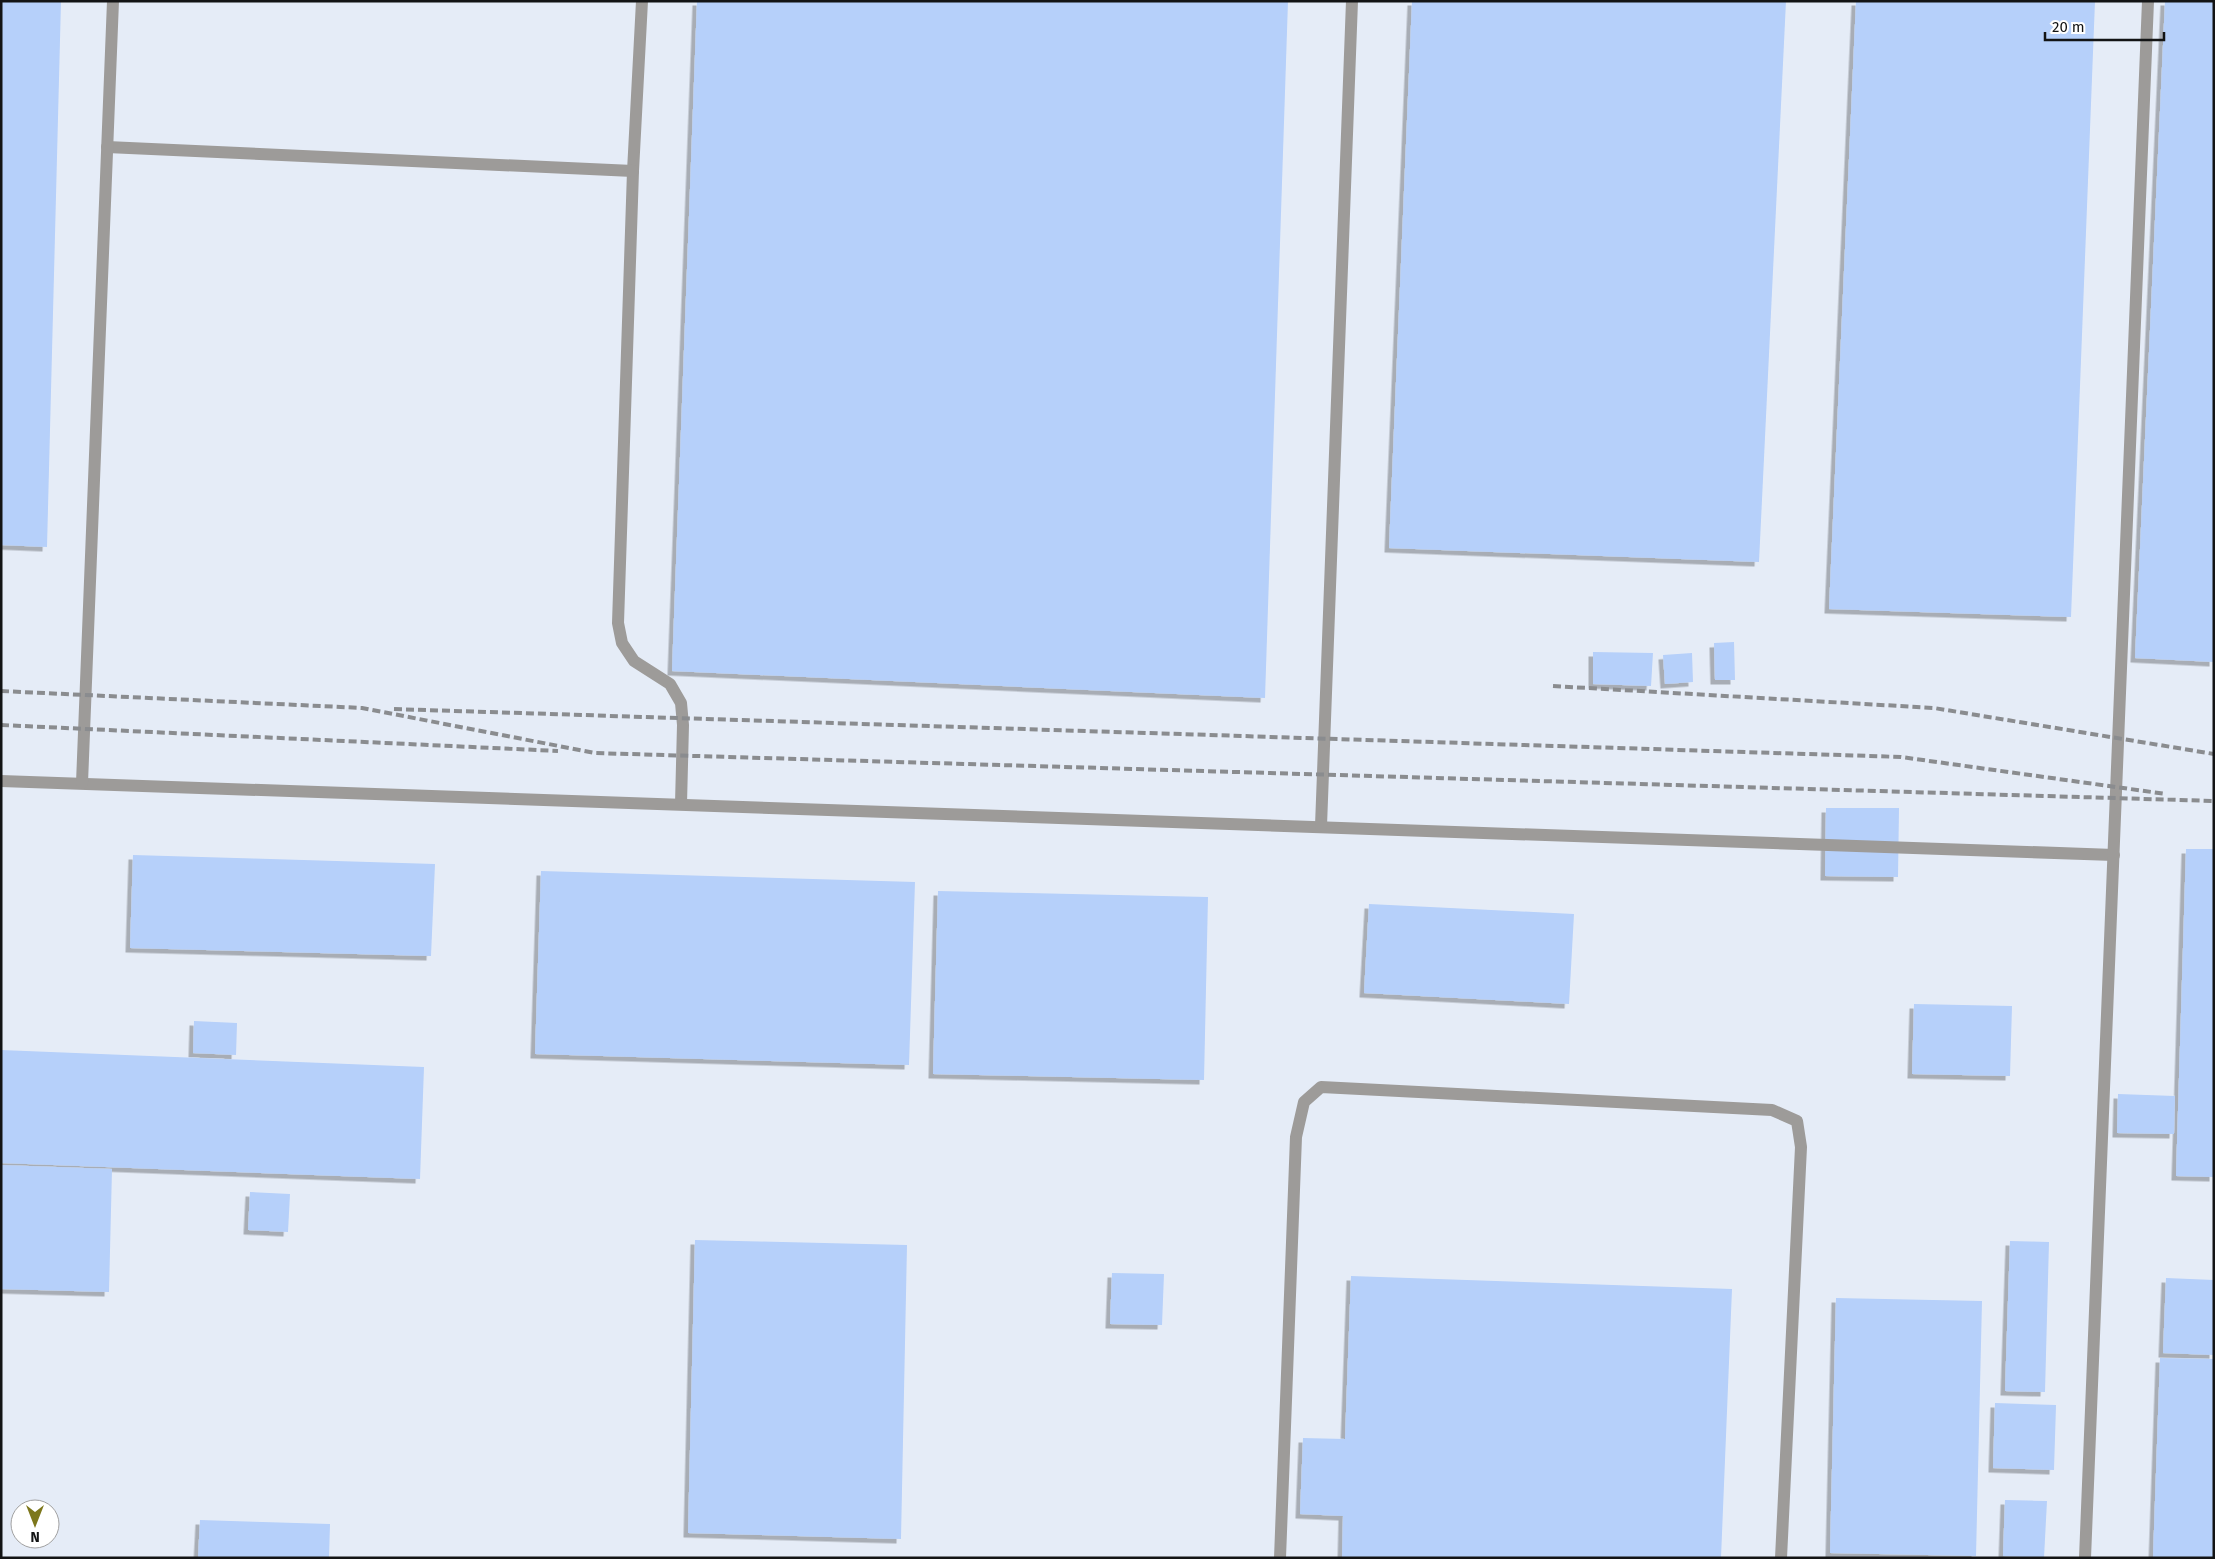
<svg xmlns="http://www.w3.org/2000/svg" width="2215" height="1559" viewBox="0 0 2215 1559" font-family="'Fira Sans',sans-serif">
<defs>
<filter id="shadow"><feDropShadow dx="-4.5" dy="4.5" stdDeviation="0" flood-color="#0004"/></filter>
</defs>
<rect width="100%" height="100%" fill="#f4f7fc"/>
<!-- built -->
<path fill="#e5ecf7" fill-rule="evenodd" d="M1 1H2214V1558H1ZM20 1509H50V1539H20Z"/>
<!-- building -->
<g fill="#b6d0fa" filter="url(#shadow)">
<polygon points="1,1 61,1 47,547 1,545"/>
<polygon points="697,1 1288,1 1265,698 672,671"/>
<polygon points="1412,1 1786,1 1759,562 1389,548"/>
<polygon points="1856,1 2095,1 2071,617 1829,609"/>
<polygon points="2165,1 2214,1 2214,662 2135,658"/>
<polygon points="1734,642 1735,680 1715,680 1714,643"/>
<polygon points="1593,652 1653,653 1651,686 1593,684"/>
<polygon points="1692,653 1693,682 1665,684 1663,655"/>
<polygon points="1826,808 1899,808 1898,877 1825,876"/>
<polygon points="2186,849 2214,849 2214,1177 2176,1176"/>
<polygon points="133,855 435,864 431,956 130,948"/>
<polygon points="541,871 915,882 909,1065 535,1054"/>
<polygon points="938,891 1208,897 1204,1080 933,1074"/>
<polygon points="1369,904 1574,914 1569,1004 1364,993"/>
<polygon points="1914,1004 2012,1006 2010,1076 1912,1074"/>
<polygon points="194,1021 237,1023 236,1055 193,1053"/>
<polygon points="1,1050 424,1067 420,1179 1,1163"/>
<polygon points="2118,1094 2175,1096 2174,1134 2117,1133"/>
<polygon points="1,1165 112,1169 109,1292 1,1289"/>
<polygon points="250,1192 290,1194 288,1232 248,1230"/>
<polygon points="695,1240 907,1245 901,1539 688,1533"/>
<polygon points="2010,1241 2049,1242 2045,1392 2005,1391"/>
<polygon points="1112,1273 1164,1274 1162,1325 1110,1324"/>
<polygon points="1351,1276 1732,1289 1721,1558 1342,1558 1343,1516 1300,1514 1303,1438 1345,1439"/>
<polygon points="2166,1278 2214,1280 2214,1355 2163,1353"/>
<polygon points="1836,1298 1982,1301 1976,1556 1830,1553"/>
<polygon points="2160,1358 2214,1359 2214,1558 2153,1558"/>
<polygon points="1995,1403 2056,1405 2054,1470 1993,1468"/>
<polygon points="2005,1500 2047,1501 2044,1558 2003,1556"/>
<polygon points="200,1520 330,1524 329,1558 198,1558"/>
</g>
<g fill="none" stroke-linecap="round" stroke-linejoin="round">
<!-- lane -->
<g stroke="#9d9b99" stroke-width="12">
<polyline points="642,1 633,171 618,623 622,643 634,661 670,684 681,703 683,725 681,804"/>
<polyline points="107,147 633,171"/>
<polyline points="1,781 2114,855"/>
<polyline points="82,783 113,1"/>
<polyline points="1321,826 1352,1"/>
<polyline points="1280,1558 1296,1137 1304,1102 1321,1087 1772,1110 1797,1121 1801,1147 1781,1558"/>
<polyline points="2085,1558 2148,1"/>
</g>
<!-- rail -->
<g stroke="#8a8c8f" stroke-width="4" stroke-dasharray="8 4" stroke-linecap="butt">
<polyline points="1553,686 1934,708 2214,754"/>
<polyline points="1,691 362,708 595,753 2214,801"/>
<polyline points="394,709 1901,757 2166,794"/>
<polyline points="1,725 558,751"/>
</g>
</g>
<!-- border -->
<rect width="2215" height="1559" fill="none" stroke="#131415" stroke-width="5"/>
<!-- north arrow -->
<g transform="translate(35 1524) rotate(180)"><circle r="24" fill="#ffffff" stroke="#a1a1a1"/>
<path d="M0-4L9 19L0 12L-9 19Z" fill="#7d771b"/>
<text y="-8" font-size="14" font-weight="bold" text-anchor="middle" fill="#131415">N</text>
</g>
<!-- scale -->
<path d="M2045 32v8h119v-8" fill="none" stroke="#131415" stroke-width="2.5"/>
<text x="2052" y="32" font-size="15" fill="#131415" stroke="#ffffff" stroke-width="4" paint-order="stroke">20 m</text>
</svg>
